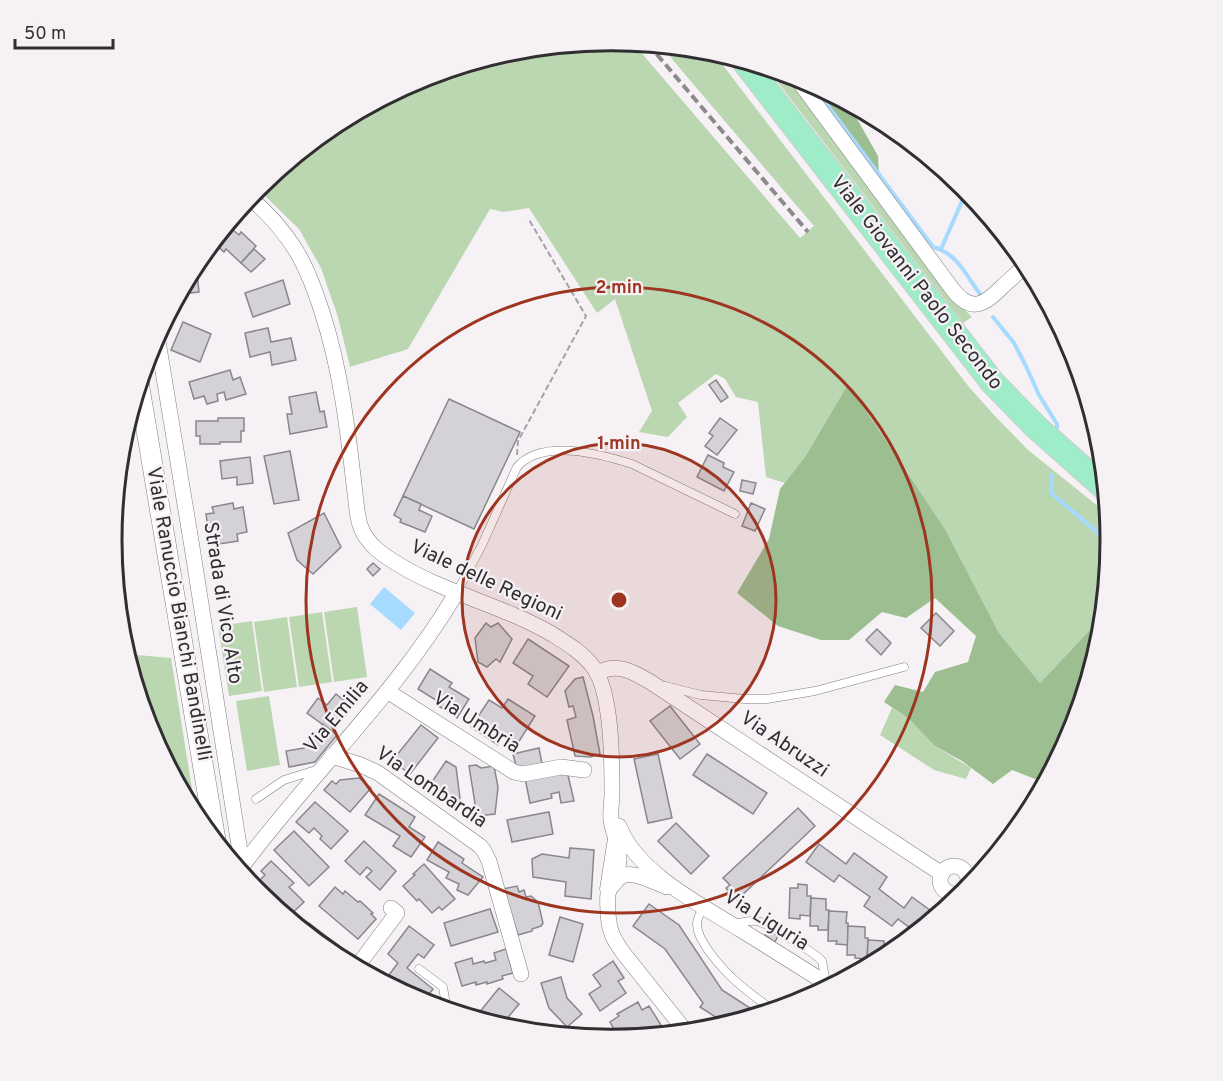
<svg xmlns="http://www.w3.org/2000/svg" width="1223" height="1081" viewBox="0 0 1223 1081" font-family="Overpass,sans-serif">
<rect width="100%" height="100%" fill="#f5f1f5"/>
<!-- green -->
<g fill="#bbd7b1">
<polygon points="612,41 633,43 800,238 814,226 660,45 712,51 969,387 995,416 1028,450 1109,515 1111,541 1104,620 1101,618 1040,683 999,633 945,529 848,384 805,457 785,483 766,477 758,402 736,397 725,379 716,374 678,403 687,417 668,437 639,432 652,411 615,299 597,313 529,208 504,212 490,209 408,349 350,367 338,317 321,268 299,229 257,188 334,125 420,78 514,50"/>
<polygon points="766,67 783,73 863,179 963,308 972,317 963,323"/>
<polygon points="357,607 367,677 334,682 324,612"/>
<polygon points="322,612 332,682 299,687 289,617"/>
<polygon points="287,617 297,687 264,692 254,622"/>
<polygon points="252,621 262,691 229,696 218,626"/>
<polygon points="126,654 171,658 197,820 149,732"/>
<polygon points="269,696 280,765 247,771 236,701"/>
<polygon points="892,708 909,719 935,746 971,768 966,779 934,770 880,735"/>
</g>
<!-- forest -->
<g fill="#9cbe90">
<polygon points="812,83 848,103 878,156 879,175"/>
<polygon points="848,384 945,529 999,633 1040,683 1101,618 1104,620 1102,638 1073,732 1035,804 1040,781 1012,770 993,784 962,761 935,746 909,719 884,702 895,685 923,692 935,672 968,662 976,636 935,598 906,618 882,612 849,640 821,640 778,626 737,593 769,539 780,489 805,457"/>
</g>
<!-- water -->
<polygon fill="#a6dafe" points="384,587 415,613 401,630 370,604"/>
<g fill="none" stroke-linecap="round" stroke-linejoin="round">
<!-- stream -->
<g stroke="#a6dafe" stroke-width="4">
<path d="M811 83 933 247C957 253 966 275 980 294"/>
<polyline points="941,249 967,190"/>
<polyline points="993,317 1014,343 1025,364 1039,395 1057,424 1057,429"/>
<polyline points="1052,475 1051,493 1111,544"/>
<polyline points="1019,829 1025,821"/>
</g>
</g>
<!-- building -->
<g fill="#d4d2d6" stroke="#89878b" stroke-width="1.5">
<polygon points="227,225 239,235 241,232 256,246 241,263 226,249 224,252 213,242"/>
<polygon points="254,249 265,259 251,272 241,263"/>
<polygon points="198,260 198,264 196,264 199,292 179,294"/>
<polygon points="283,280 290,304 253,317 245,293"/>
<polygon points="183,322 211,334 200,362 171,350"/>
<polygon points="268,328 271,342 291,338 296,360 272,365 270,352 250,357 245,333"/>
<polygon points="230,370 233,380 240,377 246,394 226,400 224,392 217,394 218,401 207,404 204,396 194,399 189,382"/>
<polygon points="716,380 728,397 721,402 709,385"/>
<polygon points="316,392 320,412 324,411 327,427 290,434 287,414 292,414 289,397"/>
<polygon points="449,399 520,432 474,529 403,496"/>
<polygon points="218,418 244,418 244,431 241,431 241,442 220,442 220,444 200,444 200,436 196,436 196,421 218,421"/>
<polygon points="720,418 737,430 717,455 705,446 713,436 709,433"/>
<polygon points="290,451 299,500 274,504 264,456"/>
<polygon points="708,455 724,463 723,467 734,472 724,491 697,477"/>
<polygon points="250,457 253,483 237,485 237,477 222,479 220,461"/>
<polygon points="742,480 756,483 753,494 740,491"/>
<polygon points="403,496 421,504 419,510 432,516 425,532 400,522 401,519 394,515"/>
<polygon points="233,503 234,509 243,507 247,532 237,534 238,541 219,544 216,527 208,528 206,514 214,513 212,507"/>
<polygon points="751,503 765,509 755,531 742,526"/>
<polygon points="324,513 341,547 313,574 297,560 288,533"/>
<polygon points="373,563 380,569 373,576 367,569"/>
<polygon points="936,613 954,631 940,646 921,628"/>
<polygon points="486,623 491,627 498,623 512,639 500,662 496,659 487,667 478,662 475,638"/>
<polygon points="877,629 891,643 881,655 866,640"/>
<polygon points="528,639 569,666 547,697 528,684 533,676 513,663"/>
<polygon points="430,669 452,683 449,687 469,699 457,718 437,705 439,702 418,689"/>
<polygon points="583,677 593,716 600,754 591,757 575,756 567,720 576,717 573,706 569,707 565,691 575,679"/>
<polygon points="336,694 352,707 333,732 307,713 318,698 327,705"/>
<polygon points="508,699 535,716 518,743 505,734 498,745 471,727 489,700 502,708"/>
<polygon points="670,706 700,744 680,759 650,721"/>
<polygon points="323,724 337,735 315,762 289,767 286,751 304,748"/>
<polygon points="421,725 438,738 410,774 392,761"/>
<polygon points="539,748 542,764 517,770 513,754"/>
<polygon points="658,754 672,818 648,823 634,759"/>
<polygon points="707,754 767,793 753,814 693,775"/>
<polygon points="446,761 456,767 460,798 455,806 428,788"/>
<polygon points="476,765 481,768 494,766 498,787 495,814 477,816 469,766"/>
<polygon points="567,771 574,801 561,803 559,792 551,794 552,798 530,803 525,778"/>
<polygon points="359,778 371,788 350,812 324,790 332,781 336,784 340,780"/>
<polygon points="379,794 415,817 409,827 425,837 411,857 393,846 400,836 365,815"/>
<polygon points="315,802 348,831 331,849 320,839 322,836 314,828 309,833 296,822"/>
<polygon points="798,808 815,826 737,900 726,888 730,885 723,878"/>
<polygon points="549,812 553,834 512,842 507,820"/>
<polygon points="676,823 709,856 691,874 658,841"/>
<polygon points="294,831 329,867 309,886 274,850"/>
<polygon points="364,841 396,871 380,890 366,877 372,871 367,867 360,875 345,861"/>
<polygon points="438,842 464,859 462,863 483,877 468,895 457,890 459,884 446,878 449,872 427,860"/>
<polygon points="819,844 846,864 854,853 887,877 879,889 904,908 912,897 938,916 917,933 898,919 892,926 864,906 870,897 839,875 834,882 806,862"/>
<polygon points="570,848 594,850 591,899 565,896 566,882 533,877 532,859 542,854 569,858"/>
<polygon points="271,861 294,883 289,887 304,902 287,918 273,906 279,900 259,881 265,875 261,871"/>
<polygon points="424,864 455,899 442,910 439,907 432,913 419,899 417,901 403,886 415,875 413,874"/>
<polygon points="798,884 807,885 807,896 811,896 810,916 800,915 800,919 789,918 790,888 798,888"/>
<polygon points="517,886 519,892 524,890 526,897 531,896 538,902 543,923 541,926 532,929 532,931 518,935 503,889"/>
<polygon points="335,887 343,894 345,891 358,902 360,901 373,913 371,914 376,919 358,939 319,906"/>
<polygon points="811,898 826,899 826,910 829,910 828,930 818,930 818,926 810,926"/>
<polygon points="649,904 679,925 722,990 750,1008 741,1021 728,1025 700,1007 703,1003 665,949 633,926"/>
<polygon points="490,909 498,932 451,946 444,923"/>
<polygon points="829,911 847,912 846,923 848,923 848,945 836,944 837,941 828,941"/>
<polygon points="560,917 583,924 573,962 549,955"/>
<polygon points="309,923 352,956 346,963 333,956 303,931"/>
<polygon points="409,926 434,945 424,958 418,954 407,968 433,989 422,1003 391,987 393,985 385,980 398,963 388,954"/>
<polygon points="848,926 865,927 865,938 868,938 867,959 855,958 855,955 847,955"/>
<polygon points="769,929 778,936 775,942 765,935"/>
<polygon points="868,940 884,941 884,952 886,953 886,958 867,968"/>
<polygon points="506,949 513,973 502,976 503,979 487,984 487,982 476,985 476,982 462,986 455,963 472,958 473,964 484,961 485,963 496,960 494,953"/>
<polygon points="613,961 624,978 618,981 626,993 600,1011 589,994 601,986 593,975"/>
<polygon points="561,977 567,998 582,1014 567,1027 549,1008 541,983"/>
<polygon points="499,988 519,1004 500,1027 474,1019"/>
<polygon points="638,1002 642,1010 649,1006 661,1025 642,1036 640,1033 627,1039 624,1033 620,1035 619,1031 616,1033 610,1022 619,1016 617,1014"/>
<polygon points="528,1022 545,1034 521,1032"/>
</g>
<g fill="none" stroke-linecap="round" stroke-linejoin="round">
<defs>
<g id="service">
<path d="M457 592 482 545 517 467C542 438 600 454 632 464L735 514"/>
<polyline points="665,686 701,695 744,699 767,699 815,691 904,667"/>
<polyline points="256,799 284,780 316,770"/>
<polyline points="604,889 612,838"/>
<path d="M704 907C700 913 697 918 697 924 697 934 703 942 708 950 728 978 747 991 774 1011"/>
<path d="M734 924C741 923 750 920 757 921 767 923 815 953 822 961L826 983"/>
<polyline points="419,969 443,987 447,1011"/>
</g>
<g id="minor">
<path d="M795 76 953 290C972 314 985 304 1003 286 1011 279 1019 271 1028 263"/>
<path d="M249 197C267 212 283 230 295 249 307 268 315 290 322 312 343 376 349 443 357 510 358 518 359 525 363 532 370 546 383 555 396 563 444 593 502 605 552 634 568 644 583 653 594 668 612 694 612 761 612 793 612 802 610 811 611 820 613 834 620 846 619 860 619 872 611 883 608 894 607 900 608 907 608 913 609 931 613 939 624 954L687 1033"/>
<polyline points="157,335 192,547 244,877"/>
<path d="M597 673C618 662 634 672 652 683L942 874"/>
<polyline points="387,691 514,772 523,774 561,767 584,770"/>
<polyline points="332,756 361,765 378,773 480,846 484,851 489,861 521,974"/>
<path d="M619 826C637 873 701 905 741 930 772 949 802 968 832 987"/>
<path d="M243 865C312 773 398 692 457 592"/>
<circle cx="954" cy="880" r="14"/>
<path d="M612 886C615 883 618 878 622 876 633 870 656 883 667 887"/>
<polyline points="356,968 397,913 391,908"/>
</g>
<polyline id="tertiary" points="139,385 216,843"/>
<polyline id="primary" points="743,60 993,383 1036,427 1106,489"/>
</defs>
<!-- service casing -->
<use href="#service" stroke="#817d81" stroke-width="9"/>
<!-- minor casing -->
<use href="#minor" stroke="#817d81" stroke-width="16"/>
<!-- tertiary casing -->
<use href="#tertiary" stroke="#817d81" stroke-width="21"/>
<!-- primary casing -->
<use href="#primary" stroke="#cdcdcd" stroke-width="26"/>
<!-- path -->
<polyline stroke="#a5a2a5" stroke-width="2" stroke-dasharray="6 3" stroke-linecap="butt" points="517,455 518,441 586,316 528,218"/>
<!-- service -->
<use href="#service" stroke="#fff" stroke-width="8"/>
<!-- minor -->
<use href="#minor" stroke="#fff" stroke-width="15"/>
<!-- tertiary -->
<use href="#tertiary" stroke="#fff" stroke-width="20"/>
<!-- primary -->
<use href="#primary" stroke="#9fecc9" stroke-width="24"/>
<!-- rail -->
<polyline stroke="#8d8a8d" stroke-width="4" stroke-dasharray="9 4.5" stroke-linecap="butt" points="648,44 808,232"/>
</g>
<!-- distance rings -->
<circle cx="619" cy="600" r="157" fill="#9e3520" fill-opacity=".12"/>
<g fill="none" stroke="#9e3520" stroke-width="3">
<circle cx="619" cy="600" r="157"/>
<circle cx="619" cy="600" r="313"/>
</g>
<g text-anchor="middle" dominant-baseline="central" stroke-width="4.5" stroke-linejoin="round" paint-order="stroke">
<!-- street labels -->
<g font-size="20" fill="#302e30" stroke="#f5f1f5">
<text transform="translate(916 283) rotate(52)">Viale Giovanni Paolo Secondo</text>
<text transform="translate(486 581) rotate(25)">Viale delle Regioni</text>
<text transform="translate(222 603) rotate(81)">Strada di Vico Alto</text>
<text transform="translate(178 614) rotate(80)">Viale Ranuccio Bianchi Bandinelli</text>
<text transform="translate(337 717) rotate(-50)">Via Emilia</text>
<text transform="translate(476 723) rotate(32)">Via Umbria</text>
<text transform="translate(784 745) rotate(34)">Via Abruzzi</text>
<text transform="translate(431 788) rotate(34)">Via Lombardia</text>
<text transform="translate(766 921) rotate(32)">Via Liguria</text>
</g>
</g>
<!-- crop -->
<path d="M0 0H1223V1081H0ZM122 540a489 489 0 1 1 978 0a489 489 0 1 1-978 0Z" fill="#f5f1f5" fill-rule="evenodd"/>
<path fill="none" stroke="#302e30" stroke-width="3" d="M122 540a489 489 0 1 1 978 0a489 489 0 1 1-978 0Z"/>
<circle cx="619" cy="600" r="9" fill="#9e3520" stroke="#f5f1f5" stroke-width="3"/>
<g font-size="18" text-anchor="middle" font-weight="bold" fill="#9e3520" stroke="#f5f1f5" stroke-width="4.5" stroke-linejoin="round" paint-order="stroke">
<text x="619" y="293">2 min</text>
<text x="619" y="449">1 min</text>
</g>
<!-- scale -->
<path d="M15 39v9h98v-9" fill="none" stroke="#302e30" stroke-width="3"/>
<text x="24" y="39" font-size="18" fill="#302e30" stroke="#f5f1f5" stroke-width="4.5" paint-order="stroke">50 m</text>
</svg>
